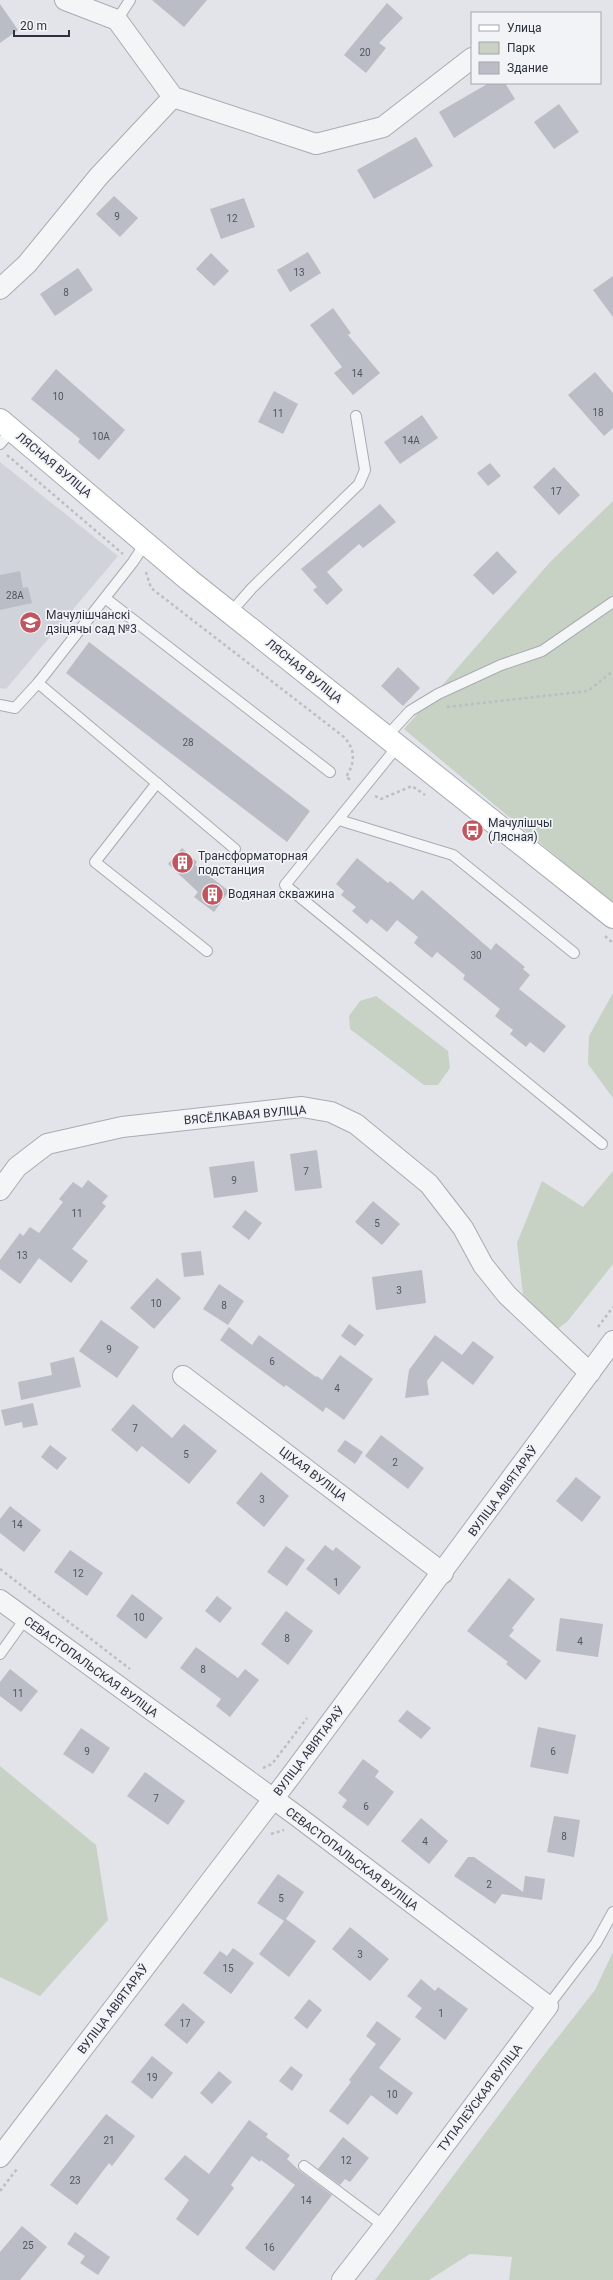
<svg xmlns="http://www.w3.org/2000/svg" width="613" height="2280" viewBox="0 0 613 2280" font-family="Roboto,sans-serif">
<rect width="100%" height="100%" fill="#e2e4e9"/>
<!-- built -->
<polygon fill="#d0d3da" points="0,462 118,556 6,689 0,688"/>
<!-- green -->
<g fill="#c7d2c4">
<polygon points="613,501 613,904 404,729 551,561"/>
<polygon points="613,993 613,1098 588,1064 589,1036"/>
<polygon points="376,996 448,1051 450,1068 438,1085 424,1085 350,1029 349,1016 360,1001"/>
<polygon points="613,1171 613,1264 567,1322 553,1332 523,1294 517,1243 542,1181 583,1207"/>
<polygon points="0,1766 96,1845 108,1920 40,1996 0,1977"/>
<polygon points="613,1952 613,2280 509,2280 512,2257 470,2254 429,2280 375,2280 537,2064 595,1990"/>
</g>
<!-- building -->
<g fill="#babdc5">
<polygon points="152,0 207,0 184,27"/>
<polygon points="387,3 403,18 379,43 386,48 366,73 344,55"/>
<polygon points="0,4 18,30 0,43"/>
<polygon points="489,83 505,83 515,99 454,138 439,112"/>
<polygon points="559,104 579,132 554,149 534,122"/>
<polygon points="416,137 433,166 374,199 357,170"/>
<polygon points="114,196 138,218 120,237 96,214"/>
<polygon points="244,198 255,227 221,239 210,209"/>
<polygon points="308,252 321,273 290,292 277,270"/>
<polygon points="211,253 229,271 214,286 196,269"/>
<polygon points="78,268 93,290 55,316 40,294"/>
<polygon points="613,276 613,317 593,290"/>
<polygon points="333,308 351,333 348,335 380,373 353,395 334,373 342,367 310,325"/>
<polygon points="56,369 125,430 99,460 78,442 80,439 31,399"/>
<polygon points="595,372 613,393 613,428 604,436 568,395"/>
<polygon points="274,391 298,404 283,434 258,422"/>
<polygon points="422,415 438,438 400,464 384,442"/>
<polygon points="490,463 501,476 488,486 477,473"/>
<polygon points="554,467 580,495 559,515 533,487"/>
<polygon points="380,504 396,522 363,548 359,544 327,572 343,590 327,605 313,590 317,587 301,569"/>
<polygon points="497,551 517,572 493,595 473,575"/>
<polygon points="20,571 23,588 28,587 32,603 0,610 0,575"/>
<polygon points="89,642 310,811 287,842 66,673"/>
<polygon points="398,667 420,688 403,706 381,686"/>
<polygon points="182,848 197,862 195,865 229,891 214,912 194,897 198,892 168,864"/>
<polygon points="357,858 388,883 390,881 413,900 422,890 491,950 496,943 525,967 523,969 530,975 519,989 566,1026 544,1053 530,1042 526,1047 510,1034 513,1030 495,1016 500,1009 463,979 465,975 437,952 432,958 414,943 418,937 397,920 387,932 371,919 367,924 352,911 356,907 341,895 344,891 336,884"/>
<polygon points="317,1150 322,1188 295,1191 290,1154"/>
<polygon points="254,1161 258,1192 214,1198 209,1167"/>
<polygon points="88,1180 108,1196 102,1203 106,1206 72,1249 88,1261 71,1283 39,1258 20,1284 0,1269 0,1260 20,1233 23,1236 30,1227 39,1233 63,1202 59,1199 73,1182 82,1188"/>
<polygon points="373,1201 400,1224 382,1245 355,1222"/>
<polygon points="245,1210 262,1223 249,1240 232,1227"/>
<polygon points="201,1251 204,1275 184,1277 181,1253"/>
<polygon points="422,1270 426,1303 376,1310 372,1277"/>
<polygon points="157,1278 181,1298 154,1329 130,1308"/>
<polygon points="219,1284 244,1301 228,1325 203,1309"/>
<polygon points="101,1320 139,1347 117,1378 79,1351"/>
<polygon points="349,1324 364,1335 355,1346 341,1336"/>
<polygon points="229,1327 252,1345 259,1335 316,1377 317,1376 322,1380 340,1355 373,1379 344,1420 326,1407 323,1412 286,1385 284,1387 220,1340"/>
<polygon points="435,1335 462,1355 473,1341 494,1357 473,1385 442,1361 427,1381 429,1395 405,1398 409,1370"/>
<polygon points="74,1357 81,1387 21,1400 18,1382 52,1375 50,1363"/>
<polygon points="33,1403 38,1425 23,1428 22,1422 5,1426 1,1410"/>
<polygon points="133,1404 172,1438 184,1424 217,1451 189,1484 142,1446 137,1452 111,1430"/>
<polygon points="381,1435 424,1468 408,1489 365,1456"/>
<polygon points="345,1440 363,1452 355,1464 337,1451"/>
<polygon points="50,1445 67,1458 57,1470 41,1457"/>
<polygon points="261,1472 289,1496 264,1527 236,1503"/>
<polygon points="576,1477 601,1497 582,1522 556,1501"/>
<polygon points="10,1506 41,1530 24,1552 0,1533 0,1519"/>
<polygon points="325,1545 333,1551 336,1547 361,1567 339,1595 306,1569"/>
<polygon points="286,1546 305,1560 287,1586 267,1572"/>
<polygon points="70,1550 103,1573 87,1596 54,1572"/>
<polygon points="509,1578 535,1599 512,1628 514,1630 509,1636 541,1661 526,1680 506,1664 508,1662 467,1631"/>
<polygon points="132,1594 163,1618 146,1639 116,1616"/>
<polygon points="217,1596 232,1608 220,1623 205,1611"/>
<polygon points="286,1611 313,1631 288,1665 261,1644"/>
<polygon points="560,1618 603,1624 598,1657 556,1651"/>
<polygon points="196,1647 238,1678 245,1669 259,1680 230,1717 216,1706 221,1699 180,1668"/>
<polygon points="10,1669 38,1691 21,1712 0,1696 0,1682"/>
<polygon points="407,1710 431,1728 421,1739 398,1721"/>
<polygon points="538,1727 576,1735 568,1774 530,1767"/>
<polygon points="81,1728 110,1748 93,1774 63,1754"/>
<polygon points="363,1759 379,1771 375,1777 394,1792 368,1826 342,1807 347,1800 338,1793"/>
<polygon points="145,1772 185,1801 168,1825 127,1796"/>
<polygon points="554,1816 580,1820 574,1857 547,1852"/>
<polygon points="421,1818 448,1841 429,1864 401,1841"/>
<polygon points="468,1857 474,1857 523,1892 525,1876 545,1879 542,1900 502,1894 495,1904 454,1876"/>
<polygon points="278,1874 304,1892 286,1919 316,1941 289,1977 259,1954 284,1921 257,1903"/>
<polygon points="350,1927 389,1959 370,1981 332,1949"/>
<polygon points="233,1948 254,1963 231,1994 203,1973 220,1951 227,1956"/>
<polygon points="421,1979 435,1991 438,1987 468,2009 445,2040 415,2017 422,2008 407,1996"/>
<polygon points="309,1999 322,2010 307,2029 294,2018"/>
<polygon points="183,2003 205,2022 187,2044 164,2025"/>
<polygon points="377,2021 401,2039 379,2068 413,2093 397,2115 371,2095 348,2125 329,2111 351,2082 349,2080 376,2044 366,2036"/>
<polygon points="152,2056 173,2073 152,2099 131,2082"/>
<polygon points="291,2066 303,2075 292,2091 279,2081"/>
<polygon points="219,2071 232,2082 212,2104 200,2093"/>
<polygon points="106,2114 135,2136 112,2166 109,2163 77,2205 50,2185"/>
<polygon points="249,2120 268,2134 266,2137 290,2155 287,2159 300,2171 332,2195 274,2271 245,2248 295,2185 261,2160 260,2162 252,2156 231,2185 234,2188 198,2236 176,2219 189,2200 164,2179 185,2155 209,2174"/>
<polygon points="343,2137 369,2158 350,2182 345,2179 340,2185 318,2169"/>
<polygon points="22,2226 47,2247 20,2280 0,2280 0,2252"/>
<polygon points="75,2232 110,2257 98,2275 80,2263 85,2256 67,2244"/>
</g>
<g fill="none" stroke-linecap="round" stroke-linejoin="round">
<defs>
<g id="service">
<polyline points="117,20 130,0"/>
<polyline points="0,444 12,430"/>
<polyline points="105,598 330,772"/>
<polyline points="231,612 252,588 359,484 365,470 356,416"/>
<polyline points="38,683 133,562 146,542"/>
<polyline points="0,705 15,708 38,683 235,849"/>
<polyline points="386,737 410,711 438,694 501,665 542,651 613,602"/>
<polyline points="397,747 285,885 602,1144"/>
<polyline points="157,783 95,862 207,951"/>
<polyline points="339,820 453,855 574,953"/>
<polyline points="0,1654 25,1619"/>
<polyline points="548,2006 596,1943 613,1912"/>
<polyline points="304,2166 384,2226"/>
</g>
<g id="minor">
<polyline points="65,0 117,20 173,97 316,144 383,127 472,58"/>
<polyline points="0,289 27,264 99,176 173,97"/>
<polyline points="0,1190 17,1167 47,1144 122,1127 302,1107 331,1112 356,1124 429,1184 463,1228 483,1265 507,1295 590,1373"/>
<polyline points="183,1376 443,1573"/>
<polyline points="0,1600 297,1816 548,2006 384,2226 342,2280"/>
<polyline points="0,2157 290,1777 613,1341"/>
</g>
<polyline id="secondary" points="0,420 189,580 613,917"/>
</defs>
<!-- service casing -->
<use href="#service" stroke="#a8abb3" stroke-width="12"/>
<!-- minor casing -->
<use href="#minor" stroke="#a8abb3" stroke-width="22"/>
<!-- secondary casing -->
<use href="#secondary" stroke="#a8abb3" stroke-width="24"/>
<!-- path -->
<g stroke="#bcbec3" stroke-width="2.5" stroke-dasharray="3 3" stroke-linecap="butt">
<polyline points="7,455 123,554"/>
<path d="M146 572 151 588 344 737C356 750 355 763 346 777L352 781"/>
<polyline points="447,707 588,691 613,671"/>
<polyline points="375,796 381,799 412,786 425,795"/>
<polyline points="605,936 613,943"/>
<polyline points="598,1327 613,1307"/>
<polyline points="0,1569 130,1669"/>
<polyline points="263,1768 272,1764 307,1718"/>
<polyline points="271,1834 284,1830"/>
<polyline points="0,2191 17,2169"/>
</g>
<!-- service -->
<use href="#service" stroke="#f4f5f7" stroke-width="10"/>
<!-- minor -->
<use href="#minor" stroke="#f4f5f7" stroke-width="20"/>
<!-- secondary -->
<use href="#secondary" stroke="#fff" stroke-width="22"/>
</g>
<!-- icons -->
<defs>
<symbol id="school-disc" viewBox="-11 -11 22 22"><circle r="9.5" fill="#c0545f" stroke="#f1f3f6"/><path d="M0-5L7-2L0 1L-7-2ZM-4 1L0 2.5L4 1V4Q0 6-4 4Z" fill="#fff"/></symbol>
<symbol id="bus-disc" viewBox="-11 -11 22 22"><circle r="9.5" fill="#c0545f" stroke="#f1f3f6"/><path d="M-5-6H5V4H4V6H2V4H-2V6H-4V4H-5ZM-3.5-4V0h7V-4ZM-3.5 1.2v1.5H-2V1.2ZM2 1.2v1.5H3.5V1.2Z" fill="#fff"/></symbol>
<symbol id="building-disc" viewBox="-11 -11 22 22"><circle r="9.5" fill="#c0545f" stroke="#f1f3f6"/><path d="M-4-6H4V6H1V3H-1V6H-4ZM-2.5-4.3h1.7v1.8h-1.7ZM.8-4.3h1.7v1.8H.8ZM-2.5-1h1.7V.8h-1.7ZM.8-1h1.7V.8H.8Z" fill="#fff"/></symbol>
</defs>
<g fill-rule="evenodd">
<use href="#school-disc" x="18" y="610" width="25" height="25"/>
<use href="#bus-disc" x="460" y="818" width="25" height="25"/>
<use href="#building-disc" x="170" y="850" width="25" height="25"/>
<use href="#building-disc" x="200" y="882" width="25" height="25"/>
</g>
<g text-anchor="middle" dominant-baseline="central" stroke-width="3.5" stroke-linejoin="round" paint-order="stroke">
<!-- number labels -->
<g font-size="10" fill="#505560">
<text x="365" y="52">20</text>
<text x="117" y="216">9</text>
<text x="232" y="218">12</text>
<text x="299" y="272">13</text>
<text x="66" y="292">8</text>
<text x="357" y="373">14</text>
<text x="58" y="396">10</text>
<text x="598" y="412">18</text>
<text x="278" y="413">11</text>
<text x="101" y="436">10А</text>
<text x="411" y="440">14А</text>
<text x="556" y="491">17</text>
<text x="15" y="595">28А</text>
<text x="188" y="742">28</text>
<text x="476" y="955">30</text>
<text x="306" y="1171">7</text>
<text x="234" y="1180">9</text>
<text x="77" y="1213">11</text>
<text x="377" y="1223">5</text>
<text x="22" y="1255">13</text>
<text x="399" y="1290">3</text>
<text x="156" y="1303">10</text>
<text x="224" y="1305">8</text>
<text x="109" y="1349">9</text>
<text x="272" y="1361">6</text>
<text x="337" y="1388">4</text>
<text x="135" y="1428">7</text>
<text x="186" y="1454">5</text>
<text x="395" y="1462">2</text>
<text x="262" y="1499">3</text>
<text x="17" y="1524">14</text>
<text x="78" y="1573">12</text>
<text x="336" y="1582">1</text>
<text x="139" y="1617">10</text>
<text x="287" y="1638">8</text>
<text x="580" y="1641">4</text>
<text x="203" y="1669">8</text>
<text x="18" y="1693">11</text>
<text x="87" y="1751">9</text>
<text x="553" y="1751">6</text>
<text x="156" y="1798">7</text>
<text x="366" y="1806">6</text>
<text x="564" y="1836">8</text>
<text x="425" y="1841">4</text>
<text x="489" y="1884">2</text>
<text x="281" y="1898">5</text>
<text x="360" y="1954">3</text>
<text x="228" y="1968">15</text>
<text x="441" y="2013">1</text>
<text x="185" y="2023">17</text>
<text x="152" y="2077">19</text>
<text x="392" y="2094">10</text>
<text x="109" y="2140">21</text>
<text x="346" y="2160">12</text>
<text x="75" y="2180">23</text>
<text x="306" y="2200">14</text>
<text x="28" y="2245">25</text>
<text x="269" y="2247">16</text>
</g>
<!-- street labels -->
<g font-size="12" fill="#2c323f" stroke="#f1f3f6">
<text transform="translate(54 465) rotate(40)">ЛЯСНАЯ ВУЛІЦА</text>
<text transform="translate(304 671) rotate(39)">ЛЯСНАЯ ВУЛІЦА</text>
<text transform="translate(245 1115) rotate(-5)">ВЯСЁЛКАВАЯ ВУЛІЦА</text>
<text transform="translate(313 1474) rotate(37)">ЦІХАЯ ВУЛІЦА</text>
<text transform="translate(503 1491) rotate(-54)">ВУЛІЦА АВІЯТАРАЎ</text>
<text transform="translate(91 1667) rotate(36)">СЕВАСТОПАЛЬСКАЯ ВУЛІЦА</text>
<text transform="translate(309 1751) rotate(-53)">ВУЛІЦА АВІЯТАРАЎ</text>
<text transform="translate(352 1859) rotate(37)">СЕВАСТОПАЛЬСКАЯ ВУЛІЦА</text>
<text transform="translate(113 2009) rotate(-53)">ВУЛІЦА АВІЯТАРАЎ</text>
<text transform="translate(480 2098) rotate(-53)">ТУПАЛЕЎСКАЯ ВУЛІЦА</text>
</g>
<!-- poi labels -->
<g font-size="12" fill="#2c323f" stroke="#f1f3f6" text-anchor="start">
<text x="46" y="615">Мачулішчанскі<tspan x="46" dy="14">дзіцячы сад №3</tspan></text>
<text x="488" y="823">Мачулішчы<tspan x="488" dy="14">(Лясная)</tspan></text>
<text x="198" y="856">Трансформаторная<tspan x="198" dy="14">подстанция</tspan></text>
<text x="228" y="894">Водяная скважина</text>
</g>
</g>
<!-- legend -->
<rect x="471" y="12" width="130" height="72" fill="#f1f3f6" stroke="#a2a6ad"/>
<rect x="479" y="25" width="20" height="6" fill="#ffffff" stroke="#a2a6ad"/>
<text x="507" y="32" font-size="12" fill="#2c323f">Улица</text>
<rect x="479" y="42" width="20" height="12" fill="#c7d2c4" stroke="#a2a6ad"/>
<text x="507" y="52" font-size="12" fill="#2c323f">Парк</text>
<rect x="479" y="62" width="20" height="12" fill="#babdc5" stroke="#a2a6ad"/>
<text x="507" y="72" font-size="12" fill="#2c323f">Здание</text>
<!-- scale -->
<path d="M14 30v6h55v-6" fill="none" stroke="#2c323f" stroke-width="2"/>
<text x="20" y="30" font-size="12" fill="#2c323f" stroke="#f1f3f6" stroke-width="3" paint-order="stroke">20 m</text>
</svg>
